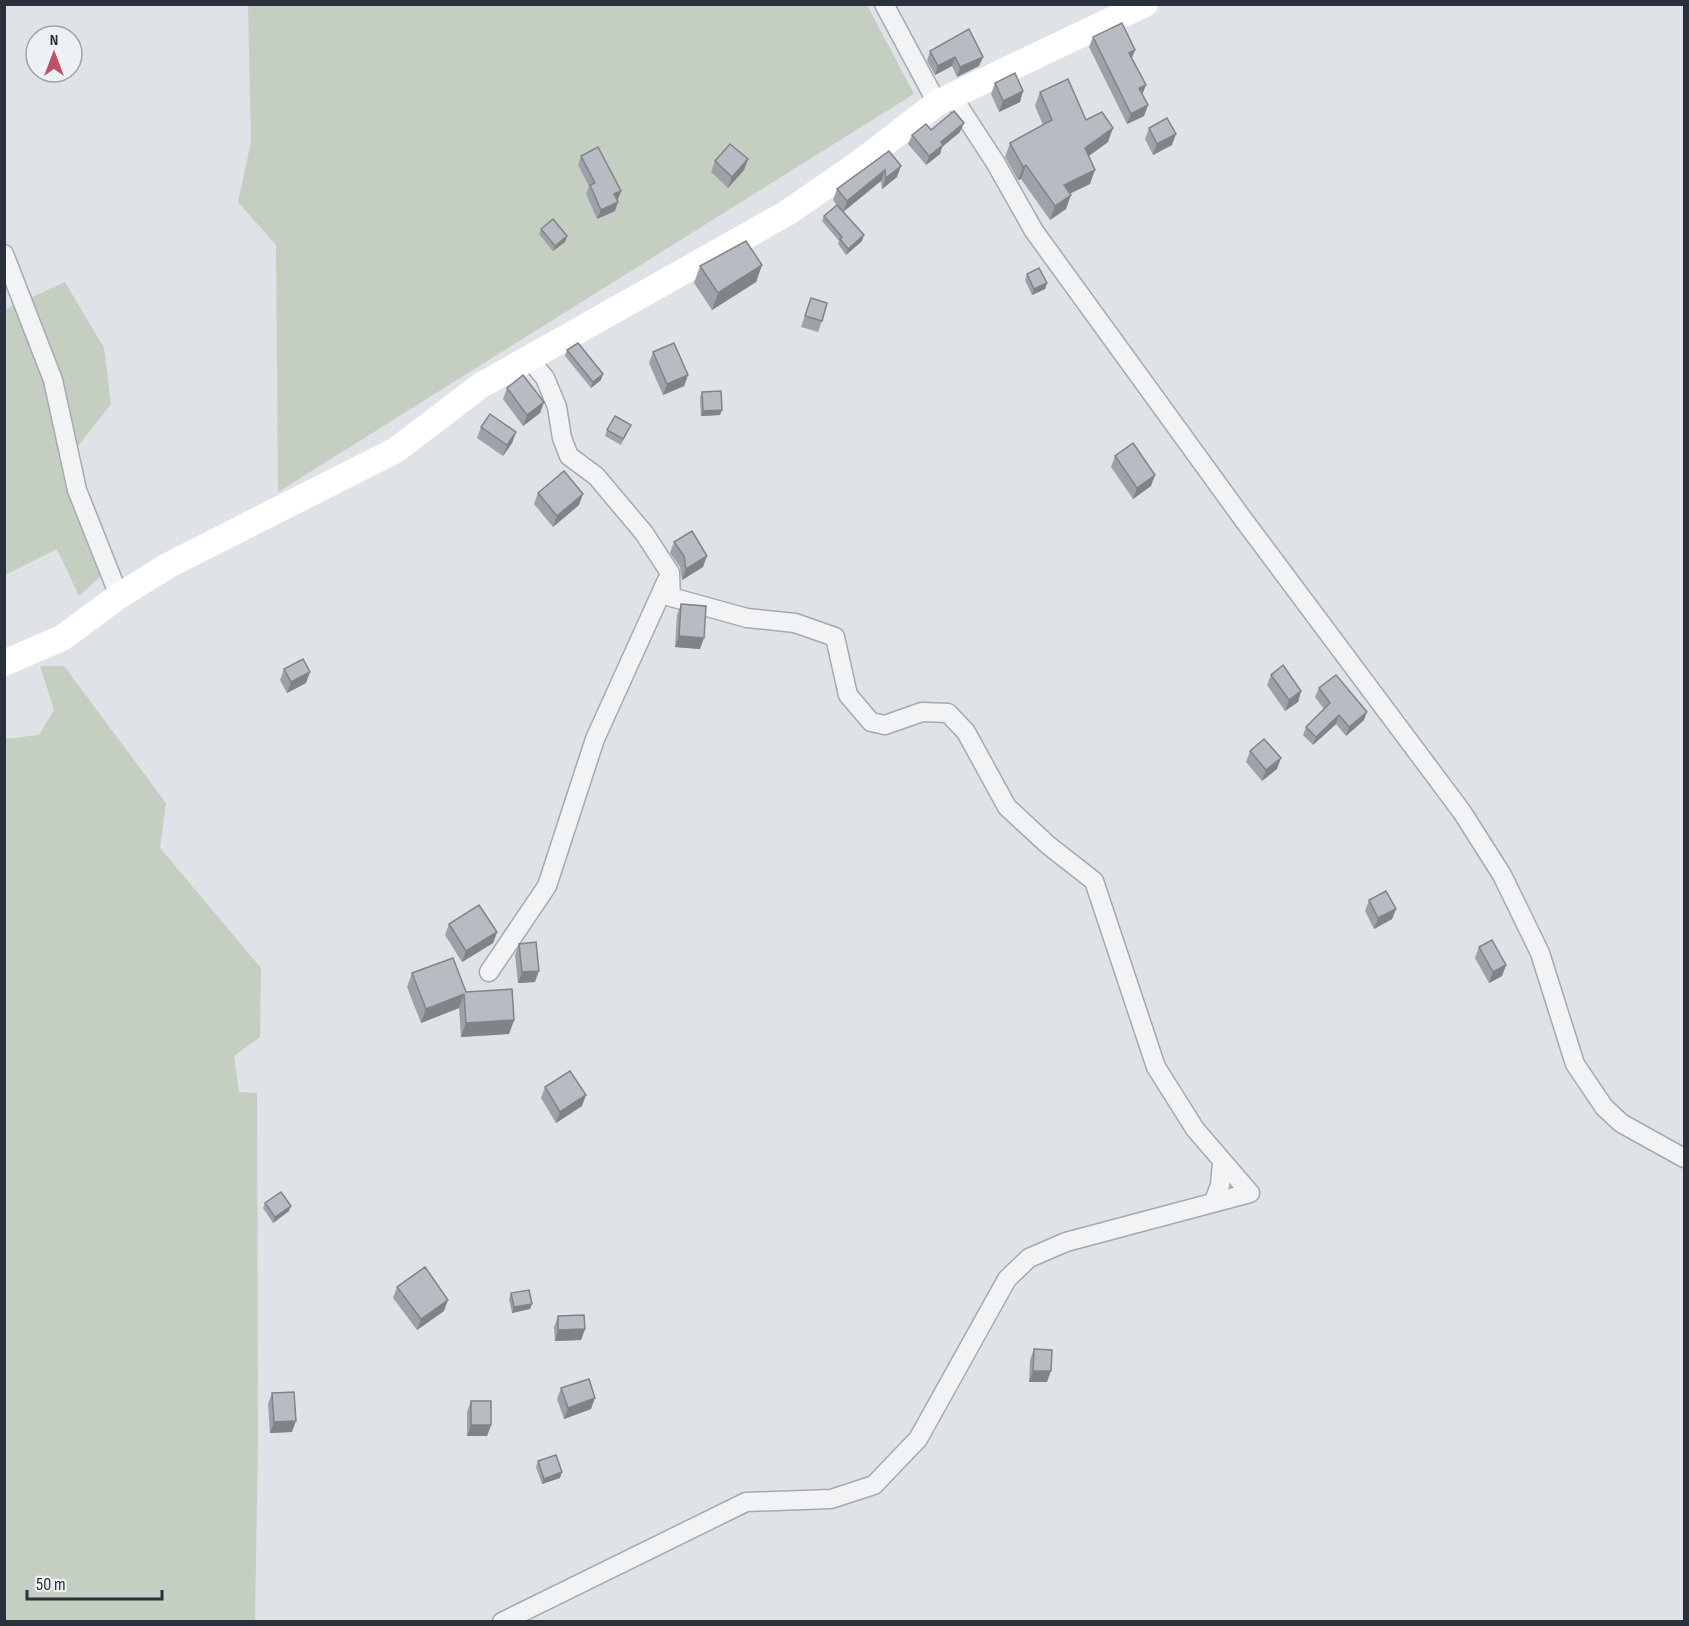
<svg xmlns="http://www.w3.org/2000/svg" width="1689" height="1626" viewBox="0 0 1689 1626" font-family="'Sofia Sans Condensed',sans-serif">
<rect width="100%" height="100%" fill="#dfe2e7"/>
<!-- green -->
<g fill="#c5cfc1">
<polygon points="248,5 867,5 914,94 278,492 276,245 238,202 251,142"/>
<polygon points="65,282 104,348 111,404 64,464 100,577 79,596 57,549 5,575 4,310"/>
<polygon points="40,666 64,666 166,803 160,848 261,968 260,1037 234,1056 239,1092 257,1093 258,1445 255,1621 5,1621 4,739 39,735 54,710"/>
</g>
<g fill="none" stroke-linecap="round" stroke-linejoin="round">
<defs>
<g id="street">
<polyline points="884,4 937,103"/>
<polyline points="952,96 995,162 1034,231 1243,519 1462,812 1502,875 1540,953 1575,1064 1604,1107 1621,1123 1684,1158"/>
<polyline points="4,254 53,380 77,490 119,596"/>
<polyline points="489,972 547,886 595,739 667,580"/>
<polyline points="1214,1201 1220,1185 1222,1162"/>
<polyline points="502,1622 746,1502 831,1499 874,1485 918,1439 1007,1279 1029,1258 1066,1242 1250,1193 1195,1129 1156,1067 1094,881 1048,845 1007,807 966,732 948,713 922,712 885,725 871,722 848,695 835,637 795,623 747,618 671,597 670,573 644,533 596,476 569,456 562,438 557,407 545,378 530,360"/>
</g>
</defs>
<!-- street casing -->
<use href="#street" stroke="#a5a9b0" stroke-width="21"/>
<!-- street -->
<use href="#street" stroke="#f1f3f5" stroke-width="18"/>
<!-- secondary -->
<polyline stroke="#fff" stroke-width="26" points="4,663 62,638 119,596 169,565 396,450 480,386 787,213 858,164 937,103 1145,4"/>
</g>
<!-- wall -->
<g fill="#9da2a8">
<polygon points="1093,37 1135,50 1132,58 1146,85 1142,94 1148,105 1144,116 1127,124 1089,47"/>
<polygon points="930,51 983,57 979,66 957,77 952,66 935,75 927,61"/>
<polygon points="995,83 1023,91 1020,102 999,112 991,94"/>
<polygon points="1040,92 1086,120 1108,142 1089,156 1090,184 1070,193 1066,209 1050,220 1021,179 1018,180 1005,157 1010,143 1043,125 1035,106"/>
<polygon points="1149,128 1172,145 1153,155 1145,139"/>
<polygon points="931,130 960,132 942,147 940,154 926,165 908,144 912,135"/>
<polygon points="889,151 897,177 882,189 881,181 843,212 862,241 846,255 838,244 839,241 822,221 824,216 839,208 833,200 837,189"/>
<polygon points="581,156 621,191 618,199 617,200 615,211 597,219 586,194 589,186 578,165"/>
<polygon points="748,159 744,170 728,188 711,172 715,161"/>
<polygon points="541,229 567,236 565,242 553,251 539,234"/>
<polygon points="762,265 756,282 712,310 694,283 700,266"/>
<polygon points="1027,274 1047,283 1045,289 1032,295 1025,280"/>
<polygon points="811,298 822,321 818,332 801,327"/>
<polygon points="567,350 601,380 591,388 565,356"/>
<polygon points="653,352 688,375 684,386 663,395 649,363"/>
<polygon points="507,388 544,402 540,413 523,426 503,399"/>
<polygon points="702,392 720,415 701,416 700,398"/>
<polygon points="631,425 621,445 605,436 607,430"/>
<polygon points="481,427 516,432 512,443 503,456 477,438"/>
<polygon points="1115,456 1151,486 1133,499 1111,467"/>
<polygon points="538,493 579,505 553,527 534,504"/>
<polygon points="674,542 703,567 682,580 680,567 670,553"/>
<polygon points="681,604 700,649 675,647 677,615"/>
<polygon points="284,669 306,683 287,693 280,680"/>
<polygon points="1271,675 1301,691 1298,702 1285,711 1267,685"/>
<polygon points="1319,688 1364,720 1346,736 1336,724 1313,745 1303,735 1306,727 1324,709 1315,697"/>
<polygon points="1250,751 1277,769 1262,781 1246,762"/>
<polygon points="1369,900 1396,909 1392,919 1374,929 1365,911"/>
<polygon points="449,924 497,932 493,943 462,962 445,935"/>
<polygon points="519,944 535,982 518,983 515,955"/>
<polygon points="1479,947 1506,965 1502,976 1489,983 1475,958"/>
<polygon points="412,973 466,992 514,1020 509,1034 461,1037 459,1008 421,1023 407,987"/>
<polygon points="545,1087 582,1106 556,1123 541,1098"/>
<polygon points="265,1203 289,1211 273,1223 263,1208"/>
<polygon points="397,1287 444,1311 417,1330 393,1298"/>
<polygon points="511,1293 530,1309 512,1313 509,1299"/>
<polygon points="558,1316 585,1329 581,1340 555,1341 554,1327"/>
<polygon points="1034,1349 1047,1382 1029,1382 1030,1360"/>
<polygon points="561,1388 591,1409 564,1419 557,1399"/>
<polygon points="272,1393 292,1432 270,1433 268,1404"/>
<polygon points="471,1401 491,1425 487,1436 467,1436 467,1412"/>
<polygon points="538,1461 560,1478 542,1484 536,1467"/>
</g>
<!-- shaded-wall -->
<g fill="#808488">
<polygon points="1135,50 1131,60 1129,53"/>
<polygon points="955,57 952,66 935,75 938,66"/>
<polygon points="983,57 979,66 957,77 960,67"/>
<polygon points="1146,85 1142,95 1139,88"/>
<polygon points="1023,91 1020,102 999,112 1003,101"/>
<polygon points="1148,105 1144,116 1127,124 1131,114"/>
<polygon points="964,123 960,132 942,147 940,154 926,165 929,156 941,142"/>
<polygon points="1113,128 1108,142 1080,162 1085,148"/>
<polygon points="1176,134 1172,145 1153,155 1157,144"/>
<polygon points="748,159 744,170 728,188 732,177"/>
<polygon points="1026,165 1021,179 1018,180 1023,167"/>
<polygon points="901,166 897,177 882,189 886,178"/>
<polygon points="885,170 881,181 843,212 847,201"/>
<polygon points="1095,170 1090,184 1059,199 1064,185"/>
<polygon points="621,191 618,199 611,203 614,194"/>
<polygon points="1071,195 1066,209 1050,220 1055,206"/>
<polygon points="618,202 615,211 597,219 601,210"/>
<polygon points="864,235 862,241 846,255 848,249"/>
<polygon points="567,236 565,242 553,251 555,246"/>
<polygon points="762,265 756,282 712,310 718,293"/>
<polygon points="1047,283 1045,289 1032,295 1034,289"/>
<polygon points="603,374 601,380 591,388 593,382"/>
<polygon points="688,375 684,386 663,395 667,384"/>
<polygon points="544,402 540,413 523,426 527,415"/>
<polygon points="722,410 720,415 701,416 703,411"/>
<polygon points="516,432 512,443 503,456 507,445"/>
<polygon points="1155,475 1151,486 1133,499 1137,488"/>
<polygon points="583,494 579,505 553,527 557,516"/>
<polygon points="707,556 703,567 682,580 686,569"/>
<polygon points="679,636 704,638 700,649 675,647"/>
<polygon points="310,672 306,683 287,693 291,682"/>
<polygon points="1301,691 1298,702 1285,711 1289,700"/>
<polygon points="1367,712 1364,720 1346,736 1349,727"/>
<polygon points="1339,715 1336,724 1313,745 1316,737"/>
<polygon points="1281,758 1277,769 1262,781 1266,770"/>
<polygon points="1396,909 1392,919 1374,929 1378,918"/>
<polygon points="497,932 493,943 462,962 466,951"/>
<polygon points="1506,965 1502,976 1489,983 1493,972"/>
<polygon points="539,971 535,982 518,983 522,972"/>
<polygon points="464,994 459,1008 421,1023 426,1009"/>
<polygon points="514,1020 509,1034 461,1037 466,1023"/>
<polygon points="586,1095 582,1106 556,1123 560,1112"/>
<polygon points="291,1206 289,1211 273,1223 275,1217"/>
<polygon points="448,1300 444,1311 417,1330 421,1319"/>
<polygon points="532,1304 530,1309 512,1313 514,1307"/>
<polygon points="585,1329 581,1340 555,1341 558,1330"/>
<polygon points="1033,1371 1051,1371 1047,1382 1029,1382"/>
<polygon points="595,1398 591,1409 564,1419 568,1408"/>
<polygon points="296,1421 292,1432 270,1433 274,1422"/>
<polygon points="471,1425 491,1425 487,1436 467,1436"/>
<polygon points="562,1472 560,1478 542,1484 544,1479"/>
</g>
<!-- building -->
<g fill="#b7bcc3" stroke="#808488" stroke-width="1.5">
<polygon points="1122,23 1135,50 1129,53 1146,85 1139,88 1148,105 1131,114 1093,37"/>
<polygon points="969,29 983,57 960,67 955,57 938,66 930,51"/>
<polygon points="1015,73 1023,91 1003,101 995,83"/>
<polygon points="1068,79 1086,120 1102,112 1113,128 1085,148 1095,170 1064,185 1071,195 1055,206 1026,165 1023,167 1010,143 1052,120 1040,92"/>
<polygon points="954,111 964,123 941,142 943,145 929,156 912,135 926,124 931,130"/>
<polygon points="1167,118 1176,134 1157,144 1149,128"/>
<polygon points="730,144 748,159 732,177 715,161"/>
<polygon points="598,147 621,191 614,194 618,202 601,210 590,185 595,183 581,156"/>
<polygon points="889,151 901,166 886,178 885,170 847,201 837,189"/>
<polygon points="837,205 864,235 848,249 840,239 842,237 824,216"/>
<polygon points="553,219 567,236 555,246 541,229"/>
<polygon points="746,241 762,265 718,293 700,266"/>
<polygon points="1039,268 1047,283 1034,289 1027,274"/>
<polygon points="811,298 827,303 822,321 805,316"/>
<polygon points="578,343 603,374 593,382 567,350"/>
<polygon points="674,343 688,375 667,384 653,352"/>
<polygon points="523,375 544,402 527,415 507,388"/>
<polygon points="721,391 722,410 703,411 702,392"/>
<polygon points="490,414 516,432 507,445 481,427"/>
<polygon points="615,416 631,425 623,439 607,430"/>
<polygon points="1133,443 1155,475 1137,488 1115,456"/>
<polygon points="564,471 583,494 557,516 538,493"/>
<polygon points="692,531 707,556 686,569 684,556 674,542"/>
<polygon points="681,604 706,606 704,638 679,636"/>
<polygon points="303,659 310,672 291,682 284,669"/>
<polygon points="1283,665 1301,691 1289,700 1271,675"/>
<polygon points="1336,675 1367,712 1349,727 1339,715 1316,737 1306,727 1330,703 1319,688"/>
<polygon points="1264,739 1281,758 1266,770 1250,751"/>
<polygon points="1386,891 1396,909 1378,918 1369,900"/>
<polygon points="479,905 497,932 466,951 449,924"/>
<polygon points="1492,940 1506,965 1493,972 1479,947"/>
<polygon points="536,942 539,971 522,972 519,944"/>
<polygon points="453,958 466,992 512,989 514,1020 466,1023 464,994 426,1009 412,973"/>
<polygon points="570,1071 586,1095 560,1112 545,1087"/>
<polygon points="281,1192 291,1206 275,1217 265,1203"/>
<polygon points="425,1267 448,1300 421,1319 397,1287"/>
<polygon points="529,1290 532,1304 514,1307 511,1293"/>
<polygon points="584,1315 585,1329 558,1330 558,1316"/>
<polygon points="1034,1349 1052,1350 1051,1371 1033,1371"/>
<polygon points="589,1379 595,1398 568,1408 561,1388"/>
<polygon points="294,1392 296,1421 274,1422 272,1393"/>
<rect x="471" y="1401" width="20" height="24"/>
<polygon points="556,1455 562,1472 544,1479 538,1461"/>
</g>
<!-- border -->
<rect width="1689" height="1626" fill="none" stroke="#2a313c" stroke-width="12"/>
<!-- north arrow -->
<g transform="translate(54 54)"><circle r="28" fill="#eef1f4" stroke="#a0a4aa" stroke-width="1.5"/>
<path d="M0-4.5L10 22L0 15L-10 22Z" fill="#be5167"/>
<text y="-9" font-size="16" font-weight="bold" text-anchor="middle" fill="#2a313c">N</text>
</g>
<!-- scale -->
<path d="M27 1590v9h135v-9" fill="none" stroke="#2a313c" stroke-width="3"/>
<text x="36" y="1590" font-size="18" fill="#2a313c" stroke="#eef1f4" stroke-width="4.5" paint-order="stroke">50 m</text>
</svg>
